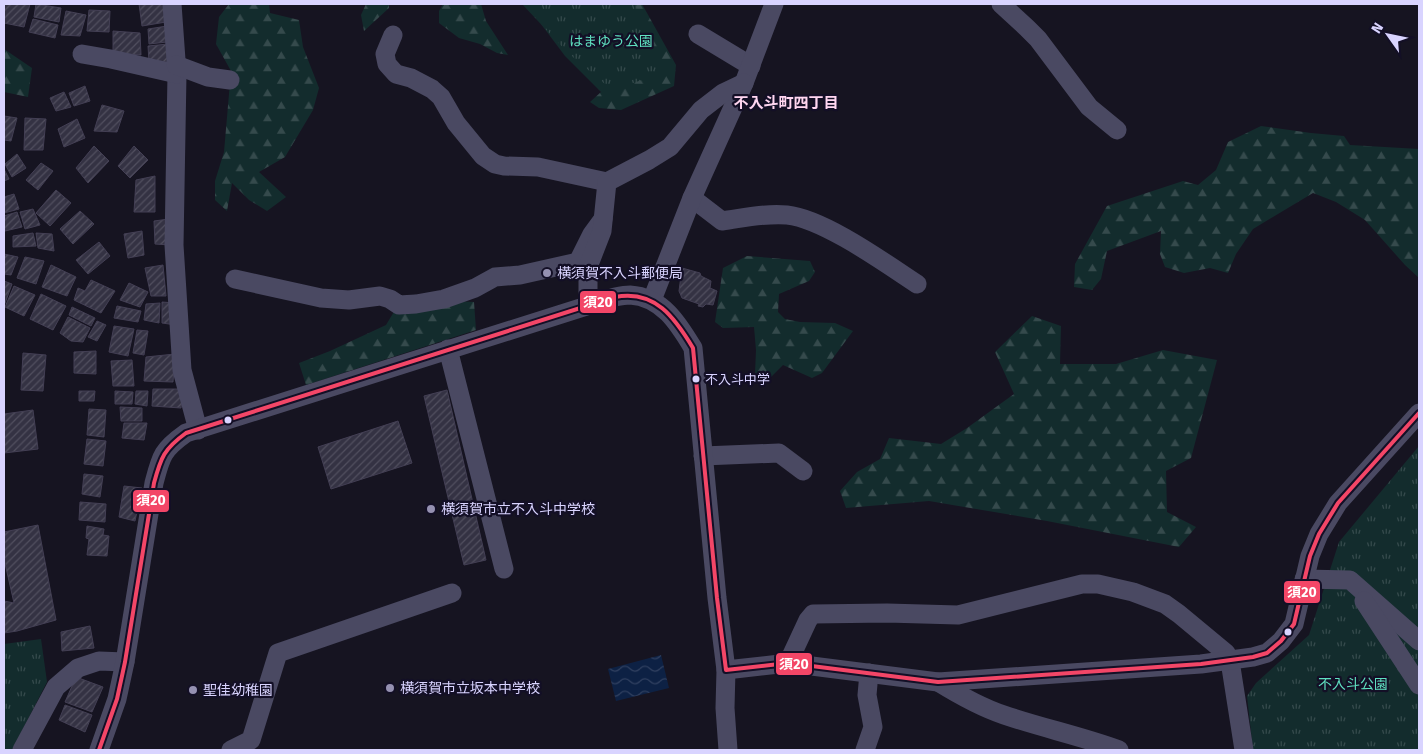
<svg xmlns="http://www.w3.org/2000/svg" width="1423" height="754" viewBox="0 0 1423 754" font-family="'Fira Sans','Noto Sans JP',sans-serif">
<defs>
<pattern id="forest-firs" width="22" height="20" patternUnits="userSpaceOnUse" patternTransform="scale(1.25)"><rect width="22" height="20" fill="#132c2d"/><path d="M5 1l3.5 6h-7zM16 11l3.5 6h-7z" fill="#354a4c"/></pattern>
<pattern id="park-tufts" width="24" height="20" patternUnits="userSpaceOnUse" patternTransform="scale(1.25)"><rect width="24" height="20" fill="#132c2d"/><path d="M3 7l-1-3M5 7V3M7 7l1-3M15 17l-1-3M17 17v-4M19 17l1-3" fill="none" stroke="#354a4c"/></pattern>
<pattern id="water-waves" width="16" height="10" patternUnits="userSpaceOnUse" patternTransform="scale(1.25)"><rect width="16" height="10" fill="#0d2144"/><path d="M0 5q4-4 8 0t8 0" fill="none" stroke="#304060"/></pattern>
<pattern id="building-hatch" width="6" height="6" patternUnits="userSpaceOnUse" patternTransform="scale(1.25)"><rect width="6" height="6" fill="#343243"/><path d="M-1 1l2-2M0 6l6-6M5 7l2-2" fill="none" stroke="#514f5f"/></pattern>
</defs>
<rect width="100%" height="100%" fill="#161421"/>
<!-- forest -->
<g fill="url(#forest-firs)">
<polygon points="229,4 269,4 270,13 299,20 303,47 319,88 313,110 285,157 259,172 286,197 267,211 249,200 232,183 227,211 215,200 215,181 224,152 231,71 216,44 219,17"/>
<polygon points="366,4 389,4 389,8 364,31 361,15"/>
<polygon points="443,4 481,4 486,21 508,55 497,53 480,44 459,38 439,23 439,11"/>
<polygon points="592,4 642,4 676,65 674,86 621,110 599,108 590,102 601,92 565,56 541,24 562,27"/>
<polygon points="4,49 32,68 28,97 4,92"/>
<polygon points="1261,126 1311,133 1344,136 1350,145 1419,149 1419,278 1405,265 1365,220 1336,202 1313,193 1253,229 1236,254 1228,273 1210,268 1184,273 1165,267 1160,254 1161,231 1107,251 1101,279 1092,290 1074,287 1075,264 1107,206 1183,181 1198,185 1216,170 1228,142"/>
<polygon points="747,256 810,261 815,272 809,281 779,294 778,312 785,319 800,322 835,323 853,331 822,373 812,378 783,365 770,378 759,383 755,374 756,350 754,327 723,328 715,322 723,268"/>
<polygon points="455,301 474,302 476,330 306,385 299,363 330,351 386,325 395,310"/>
<polygon points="1032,316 1061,326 1060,364 1116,364 1163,350 1217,360 1191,458 1166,471 1167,512 1196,527 1179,547 1047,521 929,501 846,508 840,491 857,472 880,459 889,438 941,444 967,428 1014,394 995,352"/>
</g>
<!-- park -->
<g fill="url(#park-tufts)">
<polygon points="522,4 635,4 666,72 612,90 567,52"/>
<polygon points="1419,446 1419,750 1253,750 1247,696 1256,683 1309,635 1339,542"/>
<polygon points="41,639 47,682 12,750 4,750 4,644"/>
</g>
<!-- water -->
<polygon fill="url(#water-waves)" points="661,655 669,688 616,701 608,669"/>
<!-- building -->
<g fill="url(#building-hatch)" stroke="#433f54">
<polygon points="4,4 30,4 24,27 4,23"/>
<polygon points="36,4 61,8 59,22 34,17"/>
<polygon points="139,4 164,4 166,22 142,26"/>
<polygon points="89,10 110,11 109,32 87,31"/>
<polygon points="66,11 86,15 80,36 61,35"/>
<polygon points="33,19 58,25 55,38 29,32"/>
<polygon points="167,26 167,42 149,44 148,29"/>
<polygon points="113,31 140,33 141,55 113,53"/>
<polygon points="168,44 169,62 149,62 148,46"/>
<polygon points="85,86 90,101 74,106 69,93"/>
<polygon points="64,92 71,107 56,111 50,98"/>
<polygon points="102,105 124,111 117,132 94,131"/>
<polygon points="4,116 17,118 11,141 4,140"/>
<polygon points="25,118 46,119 43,150 24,150"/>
<polygon points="77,119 85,138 64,147 58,129"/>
<polygon points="94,146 109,161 88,183 76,168"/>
<polygon points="134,146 148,160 130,178 118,166"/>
<polygon points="17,154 26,168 12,177 5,164"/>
<polygon points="41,163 53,171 38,190 26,180"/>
<polygon points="4,169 9,179 4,181"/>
<polygon points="155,176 155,212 134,212 136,180"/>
<polygon points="56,190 71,203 50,226 36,213"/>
<polygon points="14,194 19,209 4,213 4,197"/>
<polygon points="33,209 40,225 25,229 20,212"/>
<polygon points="80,211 94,224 73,244 60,229"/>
<polygon points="17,212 22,227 5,231 4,226 4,216"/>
<polygon points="169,219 170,245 155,244 154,221"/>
<polygon points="142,231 144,255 128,258 124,234"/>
<polygon points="33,233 36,246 13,247 13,236"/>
<polygon points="36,233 52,234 54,251 38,248"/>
<polygon points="99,242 110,256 88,274 76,260"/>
<polygon points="4,254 18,257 11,275 4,274"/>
<polygon points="25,257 44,261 36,284 17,278"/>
<polygon points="51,265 76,277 67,296 42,287"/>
<polygon points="163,265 166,296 151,296 145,268"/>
<polygon points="682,268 700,273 701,276 711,281 710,288 717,291 713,305 706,304 703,307 698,306 699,304 682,298 679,291"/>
<polygon points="91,280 115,291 101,313 74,300 78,288 85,291"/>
<polygon points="4,281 12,284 4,306"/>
<polygon points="129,283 148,292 140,307 120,300"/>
<polygon points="14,286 35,295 24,316 5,307"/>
<polygon points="41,294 66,306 53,330 30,319"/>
<polygon points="162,302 175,303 176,325 162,323"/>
<polygon points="160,303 159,323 144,320 146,304"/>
<polygon points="117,306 141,311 138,322 114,318"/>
<polygon points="72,307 95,318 91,326 69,315"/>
<polygon points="68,317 90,328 83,342 71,341 60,333"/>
<polygon points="97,321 106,325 97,341 88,337"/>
<polygon points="114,326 134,329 128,356 109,352"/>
<polygon points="137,330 148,331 144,355 133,353"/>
<polygon points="96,351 96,374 74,373 74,352"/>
<polygon points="23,353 46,355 43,391 21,390"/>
<polygon points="175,354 173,382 144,381 146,357"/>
<polygon points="132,360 134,386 113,386 111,361"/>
<polygon points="153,389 183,389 181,408 152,406"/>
<polygon points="447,390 486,560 464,565 424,396"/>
<polygon points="79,391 95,391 94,401 79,401"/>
<polygon points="115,391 133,392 132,404 115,404"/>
<polygon points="136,391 148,391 147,406 135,404"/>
<polygon points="120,407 142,408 142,421 121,421"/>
<polygon points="89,409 106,410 104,437 87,435"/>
<polygon points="33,410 38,449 4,453 4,414"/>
<polygon points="398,421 412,463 331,489 318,447"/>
<polygon points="124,423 147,423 144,440 122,438"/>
<polygon points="87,439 106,441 103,466 84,464"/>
<polygon points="84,474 103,476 100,497 82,494"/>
<polygon points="124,486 142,488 135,521 119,517"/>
<polygon points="80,502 106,504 105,522 79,520"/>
<polygon points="38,525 56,620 17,631 4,633 4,601 14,603 4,559 4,532"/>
<polygon points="87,526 104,529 103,535 109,536 107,556 87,555 89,539 86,538"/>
<polygon points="90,626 94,648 62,651 61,632"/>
<polygon points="76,677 103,687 92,712 65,702"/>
<polygon points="65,705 92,715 85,732 59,720"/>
</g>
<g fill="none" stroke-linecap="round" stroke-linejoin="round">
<!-- minor -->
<g stroke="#4a4962" stroke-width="19">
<polyline points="172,4 177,74 174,245 182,370 198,430"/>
<polyline points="1001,4 1027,28 1038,39 1089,107 1117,130"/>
<polyline points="698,34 751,66"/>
<polyline points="393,35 385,54 387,64 396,74 411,78 432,89 441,97 456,123 483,156 495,164 504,166 538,167 607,182"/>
<polyline points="82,54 111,59 177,74"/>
<polyline points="176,65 208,77 230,80"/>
<path d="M692 198 722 221C744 218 765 213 787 215 824 219 885 263 917 284"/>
<polyline points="235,279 321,298 349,300 380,296 390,299 399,305 416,304 444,299 475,288 495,277 520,275 578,262 592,234 603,219"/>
<polyline points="652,300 692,198 744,83 774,4"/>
<polyline points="588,305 588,267 602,231 607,182 649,160 670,147 701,110 723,93 744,83"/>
<polyline points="448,349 504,569"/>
<polyline points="703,456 779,453 803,471"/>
<polyline points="1304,579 1350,580 1419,641"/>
<polyline points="1364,601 1419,685"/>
<polyline points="788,663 808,620 813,614 887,613 958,615 1082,584 1098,584 1133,592 1165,604 1179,614 1226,653 1230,661 1244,750"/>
<polyline points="726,670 788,663 938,682 1201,664 1253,657 1267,653 1281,641 1294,624 1310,556 1319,534 1338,503 1419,413"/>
<path d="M938 682C959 695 980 707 1004 715 1042 728 1081 736 1119 750"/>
<polyline points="22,750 56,687 78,668 99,661 125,662"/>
<path d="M99 750 117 699 125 662 154 483C161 456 162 450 186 433L615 297C620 296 625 295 630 295 662 297 678 323 693 348L717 598 726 670 725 708 728 750"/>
<polyline points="231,750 251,740 278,653 452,593"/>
<polyline points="865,750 873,727 867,695 869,673"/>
</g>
<defs>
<path id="bus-1" d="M99 750 117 699 125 662 154 483C161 457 164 449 186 433L615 297C655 289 675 318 693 348L717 598 726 670 788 663 938 682 1201 664 1253 657 1267 653 1281 641 1294 624 1310 556 1319 534 1338 503 1419 413"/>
</defs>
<!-- bus-1 casing -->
<use href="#bus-1" stroke="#130f26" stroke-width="8"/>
<!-- bus-1 -->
<use href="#bus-1" stroke="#f34667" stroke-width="4"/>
</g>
<!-- markers -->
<g fill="#9591b1" stroke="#130f26" stroke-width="2">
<circle cx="547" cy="273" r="5"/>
<circle cx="431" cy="509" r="5"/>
<circle cx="390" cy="688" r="5"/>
<circle cx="193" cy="690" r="5"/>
</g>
<g fill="#d9d4ff" stroke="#130f26" stroke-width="2">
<circle cx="696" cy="379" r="4.5"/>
<circle cx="228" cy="420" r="4.5"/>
<circle cx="1288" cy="632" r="4.5"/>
</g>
<g text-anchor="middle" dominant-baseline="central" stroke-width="4.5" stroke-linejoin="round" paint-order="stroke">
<!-- bus labels -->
<g font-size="13" fill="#d9d4ff" stroke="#130f26" text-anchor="start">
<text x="705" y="379">不入斗中学</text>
</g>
<!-- park labels -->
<g font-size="14" fill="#5fe0c0" stroke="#130f26">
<text x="611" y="41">はまゆう公園</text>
<text x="1353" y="684">不入斗公園</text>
</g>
<!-- poi labels -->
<g font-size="14" fill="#d9d4ff" stroke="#130f26" text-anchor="start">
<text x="557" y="273">横須賀不入斗郵便局</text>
<text x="441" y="509">横須賀市立不入斗中学校</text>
<text x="400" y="688">横須賀市立坂本中学校</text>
<text x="203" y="690">聖佳幼稚園</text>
</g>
<!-- neighbourhood labels -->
<g font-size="15" font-weight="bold" fill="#ffd6f0" stroke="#130f26">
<text x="786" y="103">不入斗町四丁目</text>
</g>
</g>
<g stroke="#130f26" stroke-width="2">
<rect x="579" y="290" width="38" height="24" rx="5" fill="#f34667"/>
<rect x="132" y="489" width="38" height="24" rx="5" fill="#f34667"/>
<rect x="1283" y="580" width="38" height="24" rx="5" fill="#f34667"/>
<rect x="775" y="652" width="38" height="24" rx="5" fill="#f34667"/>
</g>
<g font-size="14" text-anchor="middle" font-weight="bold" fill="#fff">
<text x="598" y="307">須20</text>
<text x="151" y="505">須20</text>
<text x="1302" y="597">須20</text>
<text x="794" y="669">須20</text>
</g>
<!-- border -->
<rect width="1423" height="754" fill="none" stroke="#d9d4ff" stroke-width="10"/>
<!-- north arrow -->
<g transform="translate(1388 35) rotate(303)" stroke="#130f26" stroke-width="4" paint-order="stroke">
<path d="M0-4L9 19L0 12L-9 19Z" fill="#d9d4ff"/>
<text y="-8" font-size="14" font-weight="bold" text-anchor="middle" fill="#d9d4ff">N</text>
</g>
</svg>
